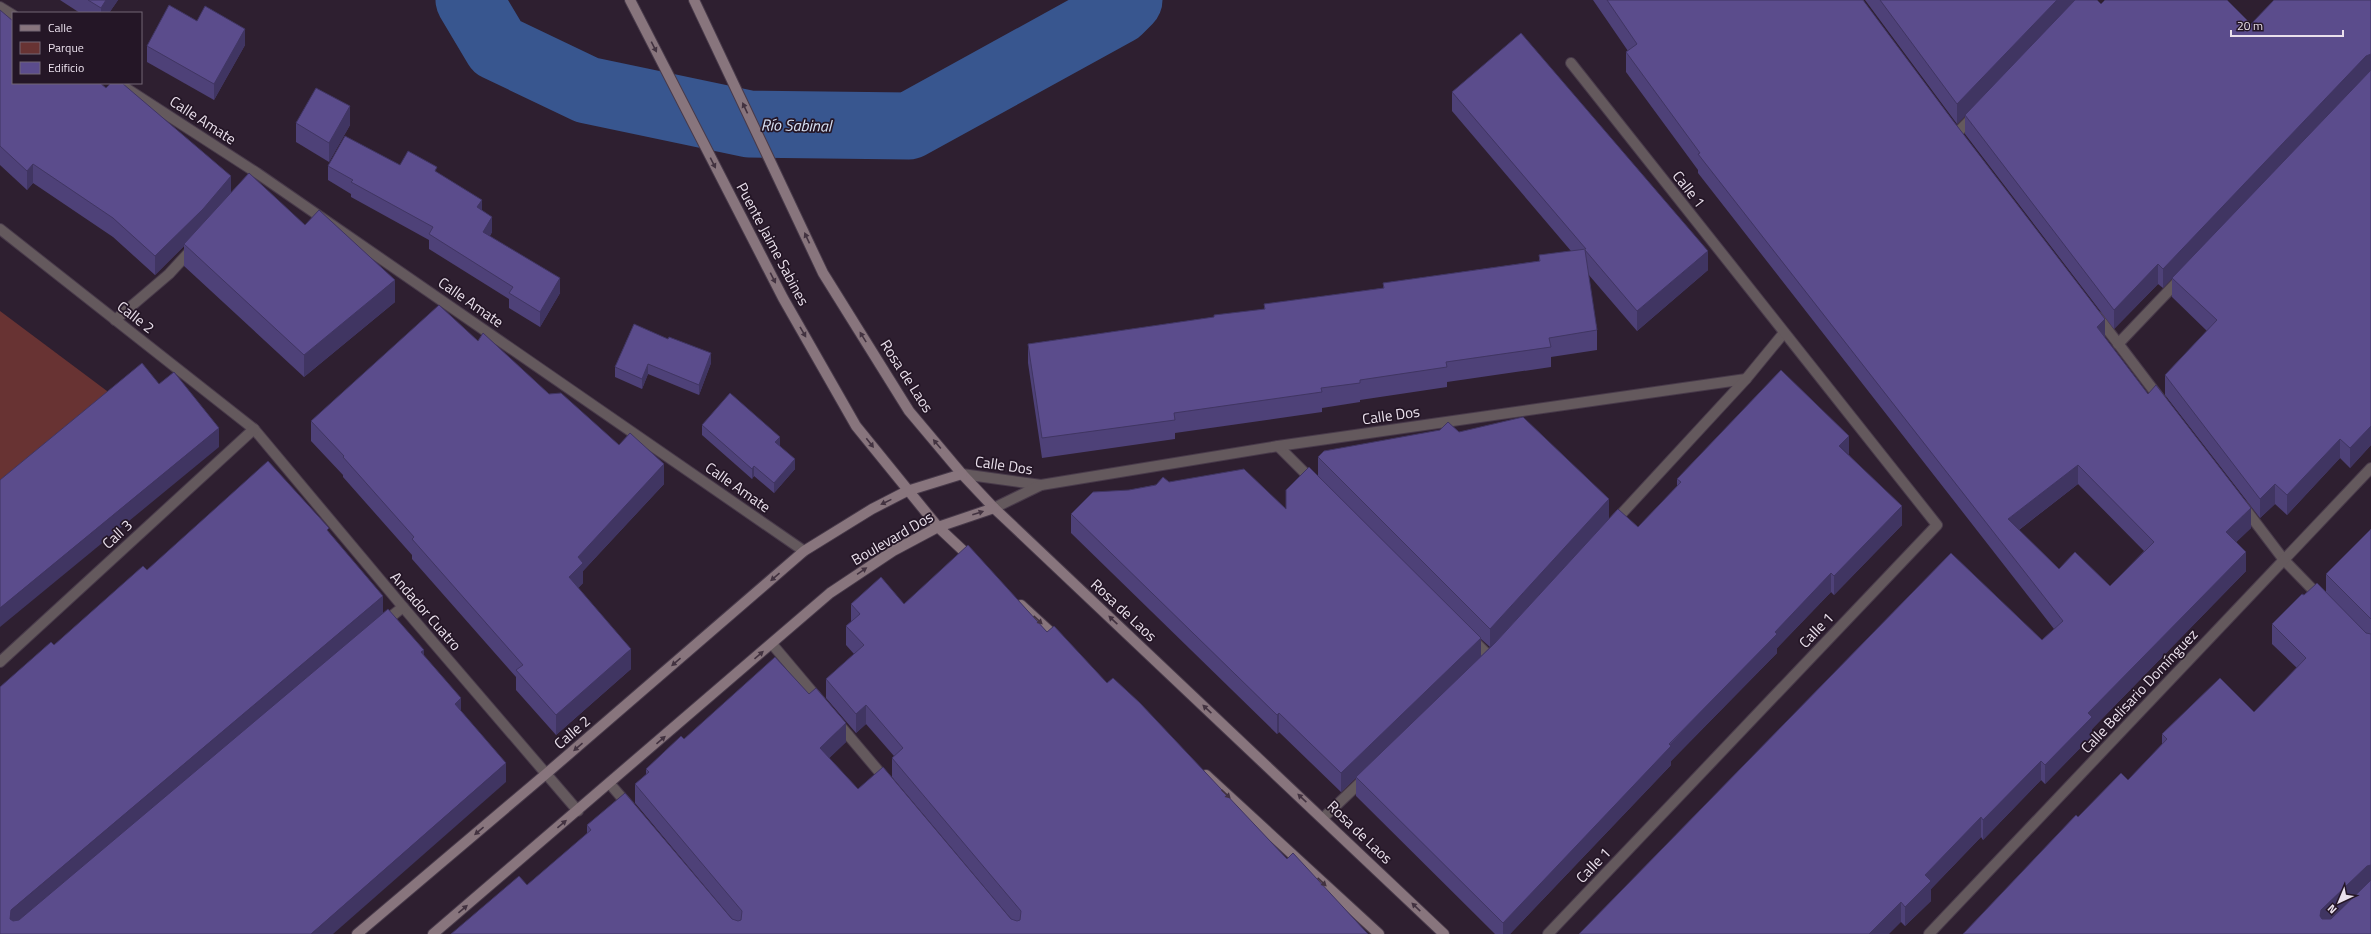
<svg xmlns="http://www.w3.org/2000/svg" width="2371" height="934" viewBox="0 0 2371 934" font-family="'Titillium Web',sans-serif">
<rect width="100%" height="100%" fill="#2e1f30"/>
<!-- green -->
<polygon fill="#683333" points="0,311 111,394 0,488"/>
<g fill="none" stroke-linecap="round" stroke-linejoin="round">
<!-- river -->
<polyline stroke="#38568f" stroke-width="67" points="469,0 497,47 587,90 749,124 909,126 1118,11 1129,0"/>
<defs>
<g id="street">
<polyline points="0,7 13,15"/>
<polyline points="118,83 257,173 804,551"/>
<polyline points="1956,134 1974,116"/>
<polyline points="0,229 254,429 403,607 578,811"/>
<polyline points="2098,317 2161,400"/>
<polyline points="115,320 169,274 192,249"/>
<polyline points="2118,344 2180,279"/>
<polyline points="1278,446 1313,481"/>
<polyline points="962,474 1041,485"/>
<polyline points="2243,506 2284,560 2320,597"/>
<polyline points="994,508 1041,485 1278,446 1746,379"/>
<polyline points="1613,523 1746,379 1783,334"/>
<polyline points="383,623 403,607"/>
<polyline points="1472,639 1490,657"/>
<polyline points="772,644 820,701"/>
<polyline points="0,662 254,429"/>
<polyline points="838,723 887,781"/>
<polyline points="610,784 629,806"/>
<polyline points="1323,818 1365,778"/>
<polyline points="1548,934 1937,525 1571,63"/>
<polyline points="1929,934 2371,468"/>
</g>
<g id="secondary">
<polyline points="630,0 783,298 856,426 938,527 971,558"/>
<polyline points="694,0 823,273 909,411 962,474 994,508 1444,934"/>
<polyline points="1021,605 1058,639"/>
<polyline points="1206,775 1379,934"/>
<polyline points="357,934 547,773 804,551 872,509 907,491 962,474"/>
<polyline points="433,934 830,593 893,551 938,527 994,508"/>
</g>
</defs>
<!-- street casing -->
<use href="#street" stroke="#483a4a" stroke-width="12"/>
<!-- secondary casing -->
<use href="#secondary" stroke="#483a4a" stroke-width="12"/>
<!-- street -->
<use href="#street" stroke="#64595d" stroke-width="10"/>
<!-- secondary -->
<use href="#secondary" stroke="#88757d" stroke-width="10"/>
</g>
<!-- wall -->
<g fill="#4e4178" fill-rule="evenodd">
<polygon points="60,0 118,0 109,13 80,13"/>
<path d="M1593 0H1863L2105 338 2148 394 2251 528 2236 542 2246 571 2092 729V736L2045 784 2041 780 1983 840 1981 837 1931 889V901L1905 926 1901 922 1579 934 2042 640 2054 629 1698 173V170L1626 72V52L1628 51ZM2078 484 2144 551 2110 586 2059 569 2019 530Z"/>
<polygon points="1865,0 2097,0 2101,4 2251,24 2371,0 2371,445 2350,468 2340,458 2287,515 2275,504 2260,518 2165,395 2165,375 2207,331 2172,297 2172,278 2163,288 2158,284 2114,329 1965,134 1965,116 1957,124"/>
<polygon points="0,10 13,83 106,88 231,193 305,225 395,302 304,377 184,266 184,246 155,275 113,237 33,183 27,190 0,165"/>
<polygon points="197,21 245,45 214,100 147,62 147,46"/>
<polygon points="1452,92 1708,270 1637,331 1588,274 1597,330 1597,350 1551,357 1551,367 1447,382 1447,387 1360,400 1360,402 1322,408 1322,412 1175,433 1175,439 1042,458 1028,363 1028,344 1214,317 1264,309 1264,304 1383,288 1383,283 1539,261 1539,255 1571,251 1452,111"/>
<polygon points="296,123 350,125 329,162 296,142"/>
<polygon points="400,165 437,172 482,210 492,232 490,236 560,293 540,327 509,308 509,299 429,249 429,240 351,197 351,194 328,180 328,166"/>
<polygon points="634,324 711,363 699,395 648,374 642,389 615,377 615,367"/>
<polygon points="478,341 549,394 619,445 664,484 583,571 583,583 578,588 631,669 556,735 516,690 516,677 412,559 412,555 343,477 343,475 311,441 311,421"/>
<polygon points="702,425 780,446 795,469 774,493 754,476 752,479 702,435"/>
<path d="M1459 432 1609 519 1638 527 1677 487V479L1849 455 1902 525 1834 595 1831 592 1777 648V653L1671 761V765L1510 934H1495L1356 796V778L1341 792 1279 732 1277 734 1071 533V514L1129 490 1169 482 1286 509 1318 476V457ZM1481 639 1490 647 1481 656Z"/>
<polygon points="2371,529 2371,934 2078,817 2128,780 2162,745 2162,734 2254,712 2297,668 2272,644 2272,624 2304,595 2326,592 2326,574"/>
<polygon points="851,604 904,604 1047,632 1107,683 1287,859 1368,934 451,934 527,885 587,834 587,825 733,920 635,803 635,784 646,775 646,769 684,739 846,742 829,758 858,789 1011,919 1012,920 892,777 892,758 894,756 866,724 856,733 826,698 826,679 854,654 846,645 846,626 851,622"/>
</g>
<!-- shaded-wall -->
<g fill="#403562">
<polygon points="106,0 118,0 109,13 101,13 101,8"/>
<polygon points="2057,0 2076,0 1957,124 1957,104"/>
<polygon points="245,29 245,45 214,100 214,84"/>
<polygon points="2371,54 2371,74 2366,76 2163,288 2163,269 2366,56"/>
<polygon points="350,106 350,125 329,162 329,143"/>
<polygon points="33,164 33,183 27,190 27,171"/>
<polygon points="231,176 231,196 184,244 184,246 155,275 155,256"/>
<polygon points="482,200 482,215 477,207"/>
<polygon points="492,217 492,232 483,247 483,232"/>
<polygon points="1708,251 1708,270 1637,331 1637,311"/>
<polygon points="2158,264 2158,284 2114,329 2114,310"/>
<polygon points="560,278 560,293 540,327 540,312"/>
<polygon points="395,280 395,302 304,377 304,355"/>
<polygon points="2105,319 2105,339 2097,327"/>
<polygon points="711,353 711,363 699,395 699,385"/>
<polygon points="648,364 648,374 642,389 642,379"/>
<polygon points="2371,426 2371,445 2350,468 2350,448"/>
<polygon points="219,428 219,447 0,627 0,608"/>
<polygon points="1849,436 1849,455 1839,446"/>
<polygon points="780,437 780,447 775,442"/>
<polygon points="2340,439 2340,458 2287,515 2287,495"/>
<polygon points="795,459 795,469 774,493 774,483"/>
<polygon points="664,464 664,484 583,571 583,583 569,597 569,577 578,557"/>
<polygon points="2078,465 2078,484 2008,538 2008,519"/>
<polygon points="754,466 754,476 752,479 752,469"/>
<polygon points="2275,484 2275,504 2260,518 2260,499"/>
<polygon points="1609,499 1609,519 1490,648 1490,629"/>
<polygon points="1902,506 1902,525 1834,595 1834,576"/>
<polygon points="2251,508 2251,528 2226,552 2226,532"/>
<polygon points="2246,552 2246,571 2092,729 2092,736 2045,784 2045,765 2088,713"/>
<polygon points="1831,573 1831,592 1777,648 1777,653 1671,761 1671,765 1510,934 1503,934 1503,923 1775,632"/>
<polygon points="383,596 383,615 11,929 10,919 11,910"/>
<polygon points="1481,638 1481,657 1341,792 1341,773"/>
<polygon points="631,649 631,669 556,735 556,715"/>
<polygon points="424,650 424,669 421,652"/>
<polygon points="461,698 461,717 455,704"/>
<polygon points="866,705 866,724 856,733 856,714"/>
<polygon points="1279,713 1279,732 1277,734 1277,715"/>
<polygon points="846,723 846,742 820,767 820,748"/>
<polygon points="2041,761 2041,780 1983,840 1983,820"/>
<polygon points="506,763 506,782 333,934 311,934"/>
<polygon points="1981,817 1981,837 1931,889 1931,901 1905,926 1905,907 1925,875"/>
<polygon points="2371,865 2371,884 2321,929 2320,916 2321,910 2367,866"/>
<polygon points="1901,902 1901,922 1889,934 1869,934"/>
</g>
<!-- building -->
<g fill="#5b4c8c" stroke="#403562" fill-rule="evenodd">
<polygon points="88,0 106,0 101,8"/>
<path d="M1607 0H1863L1951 118 2105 319 2097 327 2148 394 2156 385 2251 508 2226 532 2246 552 2088 713 2092 717 2045 765 2041 761 1983 820 1981 817 1925 875 1931 881 1905 907 1901 902 1869 934H1579L1951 553 2042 640 2063 621 1698 154 1700 153 1626 52 1637 44ZM2078 465 2154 542 2110 586 2075 552 2059 569 2008 519Z"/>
<polygon points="1880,0 2057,0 1957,104"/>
<polygon points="2075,0 2097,0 2101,4 2105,0 2227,0 2251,24 2274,0 2371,0 2371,54 2366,56 2163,269 2158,264 2114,310 1965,115"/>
<polygon points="169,5 197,21 205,6 245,29 214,84 147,46"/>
<polygon points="0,10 13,21 13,83 100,83 106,88 111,83 122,83 231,176 203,209 155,256 113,218 33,164 27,171 0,146"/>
<polygon points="1521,33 1708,251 1637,311 1585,250 1597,330 1549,338 1551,347 1446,362 1447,367 1360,380 1360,383 1321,388 1322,392 1174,413 1175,420 1042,438 1028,344 1214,317 1214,315 1265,309 1264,304 1384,288 1383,283 1540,261 1539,255 1586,249 1452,92"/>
<polygon points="2371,70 2371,426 2350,448 2340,439 2287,495 2275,484 2260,499 2165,375 2217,320 2172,278"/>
<polygon points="316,88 350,106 329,143 296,123"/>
<polygon points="345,136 400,165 408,151 437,167 435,171 482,200 477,207 492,217 483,232 560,278 540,312 509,293 513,287 429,234 433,227 351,182 353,180 328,166"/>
<polygon points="249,173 305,225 319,210 395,280 304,355 184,244"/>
<polygon points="439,305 478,341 483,333 549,394 561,393 619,445 630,433 664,464 578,557 583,563 569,577 631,649 556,715 516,670 523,665 412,539 414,537 343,457 344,456 311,421"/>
<polygon points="634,324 668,339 669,337 711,353 699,385 648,364 642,379 615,367"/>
<polygon points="142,363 159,384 174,372 219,428 0,608 0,480"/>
<polygon points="1781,370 1849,436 1839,446 1902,506 1834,576 1831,573 1775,632 1777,634 1669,744 1671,746 1503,923 1356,777 1495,643 1618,509 1638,527 1681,482 1677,479"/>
<polygon points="730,393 780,437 775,442 795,459 774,483 754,466 752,469 702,425"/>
<polygon points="1523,417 1609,499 1490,629 1318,457 1324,451 1440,430 1448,422 1459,432"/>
<polygon points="268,461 329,528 327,530 383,596 11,910 10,919 13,921 19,920 388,609 424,650 421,652 461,698 455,704 506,763 311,934 0,934 0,687 51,642 54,645 143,566 147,570"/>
<polygon points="1309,467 1481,638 1341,773 1279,713 1277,715 1071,514 1093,492 1129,490 1156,485 1163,477 1169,482 1244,469 1286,509 1286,490"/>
<polygon points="2371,529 2371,619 2326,574"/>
<polygon points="968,545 1047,632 1054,626 1107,683 1113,678 1140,703 1287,859 1293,853 1368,934 451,934 519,876 527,885 591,830 587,825 625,793 732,919 738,921 741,920 742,911 635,784 649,772 646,769 681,736 684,739 775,657 809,694 816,688 846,723 820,748 858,789 883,767 1011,919 1017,921 1020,920 1021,911 892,758 903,748 866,705 856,714 826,679 864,645 846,626 860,614 851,604 881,577 904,604"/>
<polygon points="2317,583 2366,633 2371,634 2371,865 2367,866 2321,910 2320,916 2322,919 2331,919 2371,880 2371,934 1963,934 2076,815 2078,817 2121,773 2128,780 2167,739 2162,734 2220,678 2254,712 2306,658 2272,624 2302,594 2304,595"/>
</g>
<!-- one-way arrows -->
<defs><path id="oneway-solid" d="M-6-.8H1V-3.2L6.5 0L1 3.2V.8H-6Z"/></defs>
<g fill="#423240">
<use href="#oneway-solid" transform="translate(654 47) rotate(63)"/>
<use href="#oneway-solid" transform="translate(745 108) rotate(-115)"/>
<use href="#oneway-solid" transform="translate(713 163) rotate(63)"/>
<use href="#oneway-solid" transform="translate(807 238) rotate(-115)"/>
<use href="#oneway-solid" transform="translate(773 278) rotate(63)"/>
<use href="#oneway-solid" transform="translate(803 332) rotate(60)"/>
<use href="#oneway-solid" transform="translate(863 337) rotate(-122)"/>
<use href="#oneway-solid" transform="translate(870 443) rotate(52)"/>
<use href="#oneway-solid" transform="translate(937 444) rotate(-130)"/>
<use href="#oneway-solid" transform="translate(886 502) rotate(154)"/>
<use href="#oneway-solid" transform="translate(978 513) rotate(-18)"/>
<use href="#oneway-solid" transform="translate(862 571) rotate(-34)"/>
<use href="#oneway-solid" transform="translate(775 577) rotate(139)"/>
<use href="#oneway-solid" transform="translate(1038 620) rotate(43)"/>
<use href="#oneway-solid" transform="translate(1113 620) rotate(-137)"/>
<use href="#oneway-solid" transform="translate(759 655) rotate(-41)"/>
<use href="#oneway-solid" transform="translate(676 662) rotate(139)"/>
<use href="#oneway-solid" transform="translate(1207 709) rotate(-137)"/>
<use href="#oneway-solid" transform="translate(661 740) rotate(-41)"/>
<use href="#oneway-solid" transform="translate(578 747) rotate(139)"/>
<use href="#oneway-solid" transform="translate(1226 794) rotate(43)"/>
<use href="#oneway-solid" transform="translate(1302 798) rotate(-137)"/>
<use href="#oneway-solid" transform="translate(562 824) rotate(-40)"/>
<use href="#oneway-solid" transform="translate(479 831) rotate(140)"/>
<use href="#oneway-solid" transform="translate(1322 882) rotate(43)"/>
<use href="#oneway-solid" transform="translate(1416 907) rotate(-136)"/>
<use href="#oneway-solid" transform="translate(463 909) rotate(-40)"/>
</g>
<g text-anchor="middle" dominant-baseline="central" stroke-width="3.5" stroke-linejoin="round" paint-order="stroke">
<!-- street labels -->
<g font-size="15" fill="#eae0ec" stroke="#241626">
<text transform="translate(203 120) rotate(33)">Calle Amate</text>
<text transform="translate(1689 189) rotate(52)">Calle 1</text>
<text transform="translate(773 244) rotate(62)">Puente Jaime Sabines</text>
<text transform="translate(471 302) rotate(35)">Calle Amate</text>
<text transform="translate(136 317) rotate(38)">Calle 2</text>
<text transform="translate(907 376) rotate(57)">Rosa de Laos</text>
<text transform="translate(1391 415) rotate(-8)">Calle Dos</text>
<text transform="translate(1004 465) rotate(8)">Calle Dos</text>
<text transform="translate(738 487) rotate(35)">Calle Amate</text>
<text transform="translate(117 534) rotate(-43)">Call 3</text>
<text transform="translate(892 538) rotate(-30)">Boulevard Dos</text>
<text transform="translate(1124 610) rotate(43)">Rosa de Laos</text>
<text transform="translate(426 611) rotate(49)">Andador Cuatro</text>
<text transform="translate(1816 630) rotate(-46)">Calle 1</text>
<text transform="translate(2139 691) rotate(-47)">Calle Belisario Domínguez</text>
<text transform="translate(572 732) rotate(-41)">Calle 2</text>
<text transform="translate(1360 832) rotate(44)">Rosa de Laos</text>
<text transform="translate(1593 865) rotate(-46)">Calle 1</text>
</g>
<!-- water labels -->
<g font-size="16" font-style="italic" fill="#d9e3f5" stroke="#241626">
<text transform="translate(796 125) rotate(1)">Río Sabinal</text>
</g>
</g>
<!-- legend -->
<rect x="12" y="12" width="130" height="72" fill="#241626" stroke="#736775"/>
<rect x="20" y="25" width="20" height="6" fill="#88757d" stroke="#736775"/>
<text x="48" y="32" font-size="12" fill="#eae0ec">Calle</text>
<rect x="20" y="42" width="20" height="12" fill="#683333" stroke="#736775"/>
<text x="48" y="52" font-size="12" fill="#eae0ec">Parque</text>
<rect x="20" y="62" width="20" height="12" fill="#5b4c8c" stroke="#736775"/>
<text x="48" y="72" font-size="12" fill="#eae0ec">Edificio</text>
<!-- north arrow -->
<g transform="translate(2339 902) rotate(224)" stroke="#241626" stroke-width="3" paint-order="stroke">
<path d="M0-3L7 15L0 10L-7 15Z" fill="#eae0ec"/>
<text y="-6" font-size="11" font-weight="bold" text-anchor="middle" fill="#eae0ec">N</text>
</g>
<!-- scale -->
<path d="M2231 30v6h112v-6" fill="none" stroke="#eae0ec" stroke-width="2"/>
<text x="2237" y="30" font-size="12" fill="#eae0ec" stroke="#241626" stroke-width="3" paint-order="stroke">20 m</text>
</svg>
